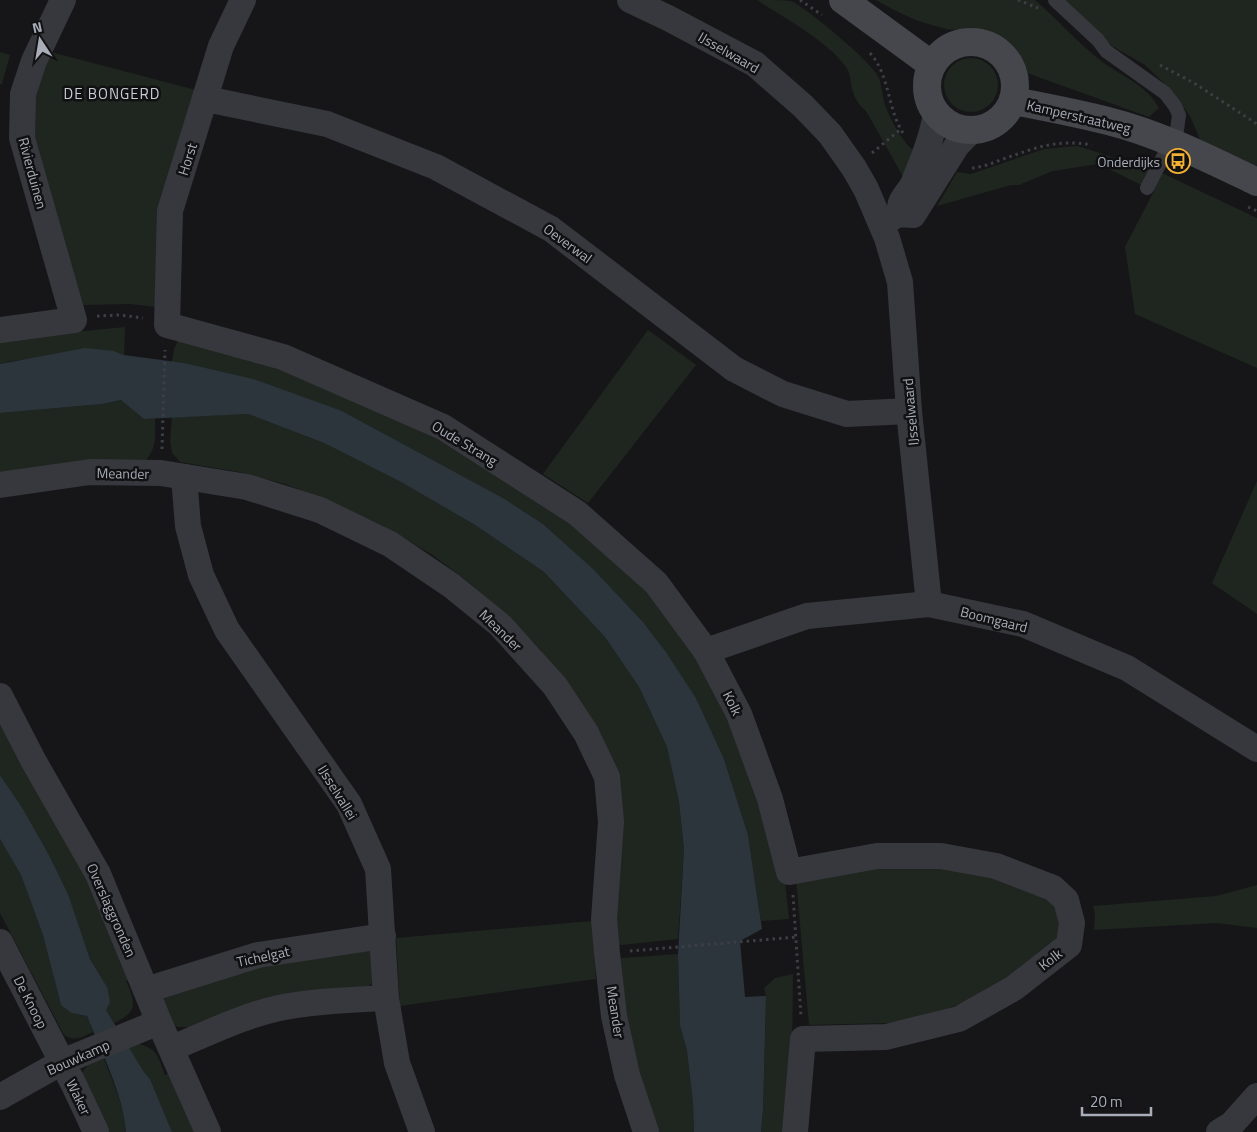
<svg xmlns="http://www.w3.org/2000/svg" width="1257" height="1132" viewBox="0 0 1257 1132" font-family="'Titillium Web',sans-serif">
<rect width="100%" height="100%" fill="#161618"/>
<!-- green -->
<g fill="#1e261f">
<path d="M757 0C765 0 784 0 791 1 807 8 874 64 879 78 882 87 882 96 885 105 890 118 903 145 916 152L905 180 866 111C860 106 855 99 853 92 850 84 851 73 846 67 825 39 785 19 757 0Z"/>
<path d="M876 0H1035C1057 19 1077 42 1100 60 1121 76 1146 84 1159 108L1149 117 1027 73C1019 49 1002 30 975 29 968 28 961 31 955 30 948 30 940 27 932 25 912 20 894 10 876 0Z"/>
<polygon points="1063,0 1257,0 1257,170 1201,142 1190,116 1169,88 1145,65 1112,46"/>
<polygon points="0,52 10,55 2,84 0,84"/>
<polygon points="51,52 196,90 156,307 130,304 83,305 34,134 32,101"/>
<circle cx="971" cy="85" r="27"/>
<polygon points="1078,146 1164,174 1257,218 1257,368 1135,314 1125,247 1154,191 1098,164 1053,171 1019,185 1011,185 937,206 957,172 971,174 1044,149"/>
<polygon points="125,327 124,355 114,351 12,361 0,364 0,339"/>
<polygon points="648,330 696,365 588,503 543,474"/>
<polygon points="180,336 230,347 379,404 551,505 656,600 718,689 785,882 789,919 761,921 748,835 724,759 696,698 666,652 643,622 592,569 543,524 503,498 342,411 184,363 172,362 174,349"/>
<path d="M122 400 144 419 155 418C155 434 157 448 146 460 97 462 48 463 0 473V413L103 404Z"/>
<polygon points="248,414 324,443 401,482 475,525 544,572 605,637 639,687 667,747 679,802 684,849 678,939 621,945 615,942 619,823 567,687 539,648 502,611 466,580 431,554 379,524 328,501 285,484 239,472 180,462 172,453 170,441 172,417"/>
<polygon points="1257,481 1257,614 1212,583"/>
<path d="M0 719 86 875 132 979 126 981C136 1003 138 1012 114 1023L106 1010 107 987 90 959 68 894 49 855 23 809 0 775Z"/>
<path d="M0 839 21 875 43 935 61 1005 71 1013 87 1016 93 1032C82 1037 75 1042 64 1035L0 913Z"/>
<polygon points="944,863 1035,889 1062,910 1060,933 1053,944 995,987 942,1012 891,1023 809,1025 796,879 871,864"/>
<polygon points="1257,885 1257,928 1217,923 1094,930 1095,914 1093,906 1216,896"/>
<polygon points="592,921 596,979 400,1006 396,938"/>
<polygon points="370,946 375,979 370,985 362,990 193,1027 178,1027 172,1024 163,1004 164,996 228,968"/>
<polygon points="678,954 680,1025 687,1051 693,1103 694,1132 658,1132 647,1105 625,1018 621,958"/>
<polygon points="793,974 792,1054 787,1132 761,1132 763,1109 766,996 764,988 775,978"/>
<path d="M139 1044C158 1049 158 1057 165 1075L172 1072 198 1132H172L150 1079 144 1072 129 1048Z"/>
<path d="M104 1059C113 1082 124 1107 126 1132H106L80 1075 88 1065Z"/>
</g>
<!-- water -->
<g fill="#2c353c">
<polygon points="85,348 114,351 124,355 184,363 253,379 342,411 503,498 543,524 593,569 643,622 666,652 696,698 724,759 748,835 762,929 740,941 745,997 766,996 763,1109 761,1132 694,1132 693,1103 687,1051 680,1025 678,954 684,849 679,802 667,747 639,687 605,637 544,572 475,525 401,482 324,443 248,414 144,419 121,400 103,404 0,413 0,364"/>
<path d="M0 775 23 809 49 855 68 894 90 959 107 987 110 1002 106 1010 144 1072 150 1079 172 1132H126C123 1094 101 1051 87 1016L71 1013 61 1005 43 935 21 875 0 839Z"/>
</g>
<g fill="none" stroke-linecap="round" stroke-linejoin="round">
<!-- path -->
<g stroke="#3d3f44" stroke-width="3" stroke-dasharray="2.5 4" stroke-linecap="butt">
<polyline points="800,0 822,15"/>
<polyline points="1018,0 1038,8"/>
<path d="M870 53C891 77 887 111 905 136"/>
<polyline points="1160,65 1194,83 1257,124"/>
<polyline points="872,153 901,129"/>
<path d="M972 168C984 167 995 162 1006 158 1038 147 1057 139 1092 145"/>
<polyline points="1248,207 1257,211"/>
<polyline points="97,316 119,315 143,318"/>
<polyline points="162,449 165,350"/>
<polyline points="793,895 801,1016"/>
<polyline points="630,951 797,937"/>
</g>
<!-- lane -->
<polyline stroke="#37383d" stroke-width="14" points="1055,0 1098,40 1106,51 1165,93 1175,106 1179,115 1177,130 1147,188"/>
<!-- street -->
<g stroke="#37383d" stroke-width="26">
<polyline points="243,0 221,46 170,211 167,325 283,357 443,427 577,513 656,583 706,651 739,714 770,799 789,872 877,856 941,856 996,866 1053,888 1066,900 1072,923 1069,945 1014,988 959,1019 886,1037 803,1039 795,1132"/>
<polyline points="630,0 668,18 755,64 803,106 830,134 854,168 866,189 887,238 900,282 909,411 929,604"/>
<polyline points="206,99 327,124 436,167 551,229 734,369 783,394 847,414 909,411"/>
<path d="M900 207C901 197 909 193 913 184 922 162 932 138 936 114"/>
<polyline points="882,223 899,214 913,215 957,145 971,131"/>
<polyline points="0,330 74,320 22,138 23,94 34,61 63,0"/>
<polyline points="184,477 188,526 201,575 227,630 349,804 378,869 386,998 397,1063 422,1132"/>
<polyline points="0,485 90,472 161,473 247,487 320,510 390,544 452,586 500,625 555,686 586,733 607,777 611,822 604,919 607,953 614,1016 627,1075 646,1132"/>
<polyline points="706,651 807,616 929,604 1023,624 1127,668 1257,749"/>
<polyline points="0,696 33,760 98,874 159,1022 208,1132"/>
<polyline points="0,942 74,1085 96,1132"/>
<polyline points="146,990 258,955 383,936"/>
<path d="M172 1048C207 1034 242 1016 279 1008 314 1001 351 1000 386 998"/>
<polyline points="0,1097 62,1062 159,1022"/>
<polyline points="1219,1132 1232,1124 1257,1096"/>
</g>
<!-- secondary -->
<g stroke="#45474d" stroke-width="28">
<polyline points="843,0 932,65"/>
<circle cx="971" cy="86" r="44"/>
<path d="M1014 101C1045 107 1077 113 1108 121 1160 134 1209 159 1257 182"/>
</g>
</g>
<!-- icons -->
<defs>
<symbol id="bus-ring" viewBox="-11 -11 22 22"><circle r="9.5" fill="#111113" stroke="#f2b134" stroke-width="1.5"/><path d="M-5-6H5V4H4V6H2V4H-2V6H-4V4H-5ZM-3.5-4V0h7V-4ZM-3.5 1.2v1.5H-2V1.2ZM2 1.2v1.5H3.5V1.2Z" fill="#f2b134"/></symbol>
</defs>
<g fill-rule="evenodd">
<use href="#bus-ring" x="1164" y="147" width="28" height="28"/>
</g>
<g text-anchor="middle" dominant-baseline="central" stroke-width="5" stroke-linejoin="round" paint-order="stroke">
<!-- street labels -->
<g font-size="14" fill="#a8adb8" stroke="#111113">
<text transform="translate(729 52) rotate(30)">IJsselwaard</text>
<text transform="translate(1079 116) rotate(13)">Kamperstraatweg</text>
<text transform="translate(187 159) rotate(-72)">Horst</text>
<text transform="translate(33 173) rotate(75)">Rivierduinen</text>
<text transform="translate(568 243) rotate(36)">Oeverwal</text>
<text transform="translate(910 412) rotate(-95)">IJsselwaard</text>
<text transform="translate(465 443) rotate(31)">Oude Strang</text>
<text transform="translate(123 473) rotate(1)">Meander</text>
<text transform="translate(994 619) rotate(14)">Boomgaard</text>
<text transform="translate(501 630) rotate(44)">Meander</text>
<text transform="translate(733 703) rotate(64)">Kolk</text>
<text transform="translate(338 792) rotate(58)">IJsselvallei</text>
<text transform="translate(112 910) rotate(66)">Overslaggronden</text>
<text transform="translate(263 956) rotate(-12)">Tichelgat</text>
<text transform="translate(1050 959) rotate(-38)">Kolk</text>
<text transform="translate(31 1002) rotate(63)">De Knoop</text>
<text transform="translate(616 1012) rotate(81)">Meander</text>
<text transform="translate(78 1057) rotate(-24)">Bouwkamp</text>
<text transform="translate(79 1097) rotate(64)">Waker</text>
</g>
<!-- poi labels -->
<g font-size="14" fill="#a8adb8" stroke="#111113" text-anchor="end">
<text x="1160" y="161">Onderdijks</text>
</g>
<!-- neighbourhood labels -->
<g font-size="15" letter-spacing="1" fill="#c9ccd4" stroke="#111113">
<text x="112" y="93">DE BONGERD</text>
</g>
</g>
<!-- north arrow -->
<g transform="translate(40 40) rotate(348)" stroke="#111113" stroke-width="4" paint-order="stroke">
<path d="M0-4L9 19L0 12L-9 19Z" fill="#a8adb8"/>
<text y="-8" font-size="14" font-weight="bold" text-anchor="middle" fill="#a8adb8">N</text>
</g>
<!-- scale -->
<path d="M1082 1107v8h69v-8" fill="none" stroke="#a8adb8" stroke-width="2.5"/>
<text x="1090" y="1107" font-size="15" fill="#a8adb8" stroke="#111113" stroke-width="4" paint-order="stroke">20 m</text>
</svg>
